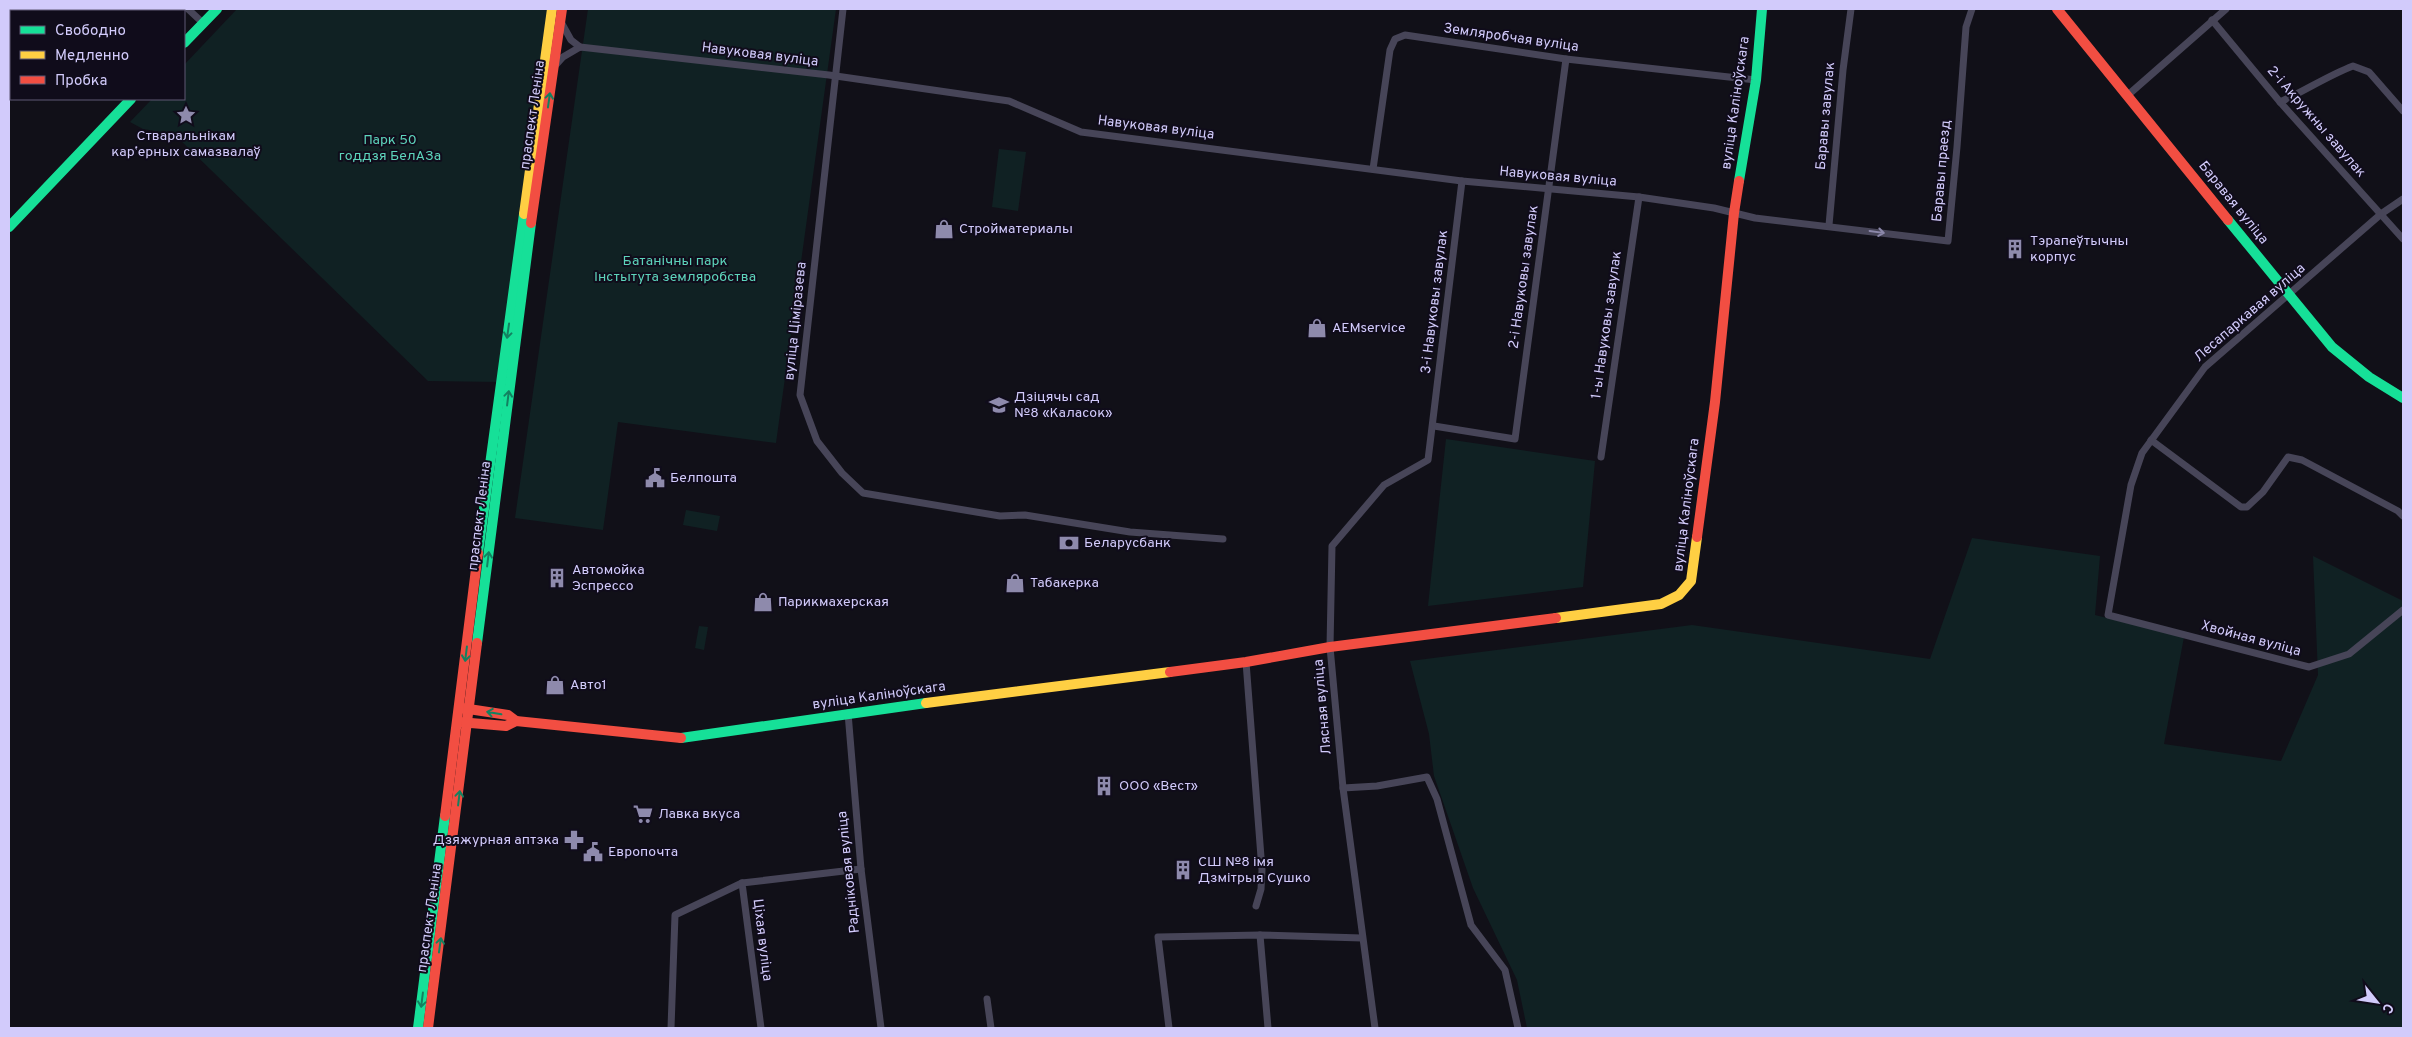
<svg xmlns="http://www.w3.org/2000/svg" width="2412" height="1037" viewBox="0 0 2412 1037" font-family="Overpass,sans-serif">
<rect width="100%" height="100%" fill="#111018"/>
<!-- green -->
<g fill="#102123">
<polygon points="237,9 548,9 501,382 428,381 174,134 143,129 130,122 152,99 184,99 184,65"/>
<polygon points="588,9 836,9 776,443 618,422 603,530 515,518"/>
<polygon points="999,149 1026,152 1018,211 992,207"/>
<polygon points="1446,439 1595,461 1583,587 1428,606"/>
<polygon points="686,510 720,516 717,531 683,525"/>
<polygon points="1972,538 2100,556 2095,615 2184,637 2164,744 2281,761 2318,675 2313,556 2403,601 2403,1028 1527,1028 1517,980 1473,888 1434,776 1429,734 1410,661 1692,625 1930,659"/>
<polygon points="699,626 708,627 704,650 695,648"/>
</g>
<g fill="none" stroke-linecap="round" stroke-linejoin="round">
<!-- street -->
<g stroke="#474558" stroke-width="7">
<polyline points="92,9 94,11"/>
<polyline points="188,9 203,23"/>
<polyline points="843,9 800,395 817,441 842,473 863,493 1000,516 1025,515 1130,532 1223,539"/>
<polyline points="2212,20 2280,102 2403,239"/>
<polyline points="561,22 571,40 580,47"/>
<polyline points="554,67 563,57 580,47 829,75 1009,101 1081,132 1462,181 1639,197 1714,208 1755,218 1948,241 1957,147 1966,27 1972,9"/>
<polyline points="2128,95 2226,9"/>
<path d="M2280 102C2305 91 2327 76 2353 66L2369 72 2403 111"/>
<polyline points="1373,169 1390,50 1395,39 1405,35 1566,59 1756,80"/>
<polyline points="2403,199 2381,214 2205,367 2142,453 2131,485 2108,615 2309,667 2349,654 2403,610"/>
<polyline points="1829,225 1843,70 1851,9"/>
<polyline points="1434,426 1515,439 1566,59"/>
<polyline points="2151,440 2241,507 2247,507 2263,492 2288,457 2302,460 2398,511 2403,516"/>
<polyline points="1601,457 1639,197"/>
<polyline points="1246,662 1262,870 1261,889 1256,906"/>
<polyline points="848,713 861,869 881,1028"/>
<polyline points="1343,788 1377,786 1427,777 1437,799 1471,925 1505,970 1518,1028"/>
<polyline points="1260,935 1268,1028"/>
<polyline points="987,999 991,1028"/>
<polyline points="671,1028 675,915 742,883"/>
<polyline points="761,1028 742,883 861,869"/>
<polyline points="1169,1028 1158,937 1260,935 1362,938"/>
<polyline points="1375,1028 1343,788 1330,647 1332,546 1384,485 1428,460 1462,181"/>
</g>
<!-- fast -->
<g stroke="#16e098" stroke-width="10">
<polyline points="184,43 217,9"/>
<polyline points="1739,181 1756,80 1762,9"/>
<polyline points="2228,220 2332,347 2369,377 2403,398"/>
<polyline points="9,227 131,99"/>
<polyline points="478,553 524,214"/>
<polyline points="477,643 531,223"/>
<polyline points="681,738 926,703"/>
<polyline points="418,1028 445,816"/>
</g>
<!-- slow -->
<g stroke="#ffcf43" stroke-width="10">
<polyline points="524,214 552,9"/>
<polyline points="1556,618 1661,604 1679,595 1691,581 1697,537"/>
<polyline points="926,703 1170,672"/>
</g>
<!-- jam -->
<g stroke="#f24e42" stroke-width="10">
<polyline points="2057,9 2228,220"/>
<polyline points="531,223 562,9"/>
<polyline points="1697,537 1715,402 1734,213 1739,181"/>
<polyline points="1170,672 1246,662 1330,647 1556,618"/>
<polyline points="462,708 508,715 516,721"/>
<polyline points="459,722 506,726 516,721 681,738"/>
<polyline points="445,816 478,553"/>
<polyline points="428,1028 477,643"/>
</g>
</g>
<!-- one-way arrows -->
<defs><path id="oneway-shaft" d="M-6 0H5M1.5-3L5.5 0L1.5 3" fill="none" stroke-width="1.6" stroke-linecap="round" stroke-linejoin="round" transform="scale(1.25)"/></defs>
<g stroke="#138160">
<use href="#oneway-shaft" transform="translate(549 100) rotate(-82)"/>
<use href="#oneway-shaft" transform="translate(508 331) rotate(98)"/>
<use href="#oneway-shaft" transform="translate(508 398) rotate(-83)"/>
<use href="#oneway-shaft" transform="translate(488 559) rotate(-83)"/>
<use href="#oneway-shaft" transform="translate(466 654) rotate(97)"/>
<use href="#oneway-shaft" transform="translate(494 713) rotate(-170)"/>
<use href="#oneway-shaft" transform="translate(459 798) rotate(-83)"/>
<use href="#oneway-shaft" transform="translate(440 945) rotate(-82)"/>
<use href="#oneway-shaft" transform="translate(422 1000) rotate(97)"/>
</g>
<use stroke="#8c88aa" href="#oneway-shaft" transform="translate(1877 232) rotate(8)"/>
<!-- icons -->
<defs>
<symbol id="sight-bare" viewBox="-9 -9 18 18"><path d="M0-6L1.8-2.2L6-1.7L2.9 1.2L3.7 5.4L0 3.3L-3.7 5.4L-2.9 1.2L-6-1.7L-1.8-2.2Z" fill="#8e8aac" stroke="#100c1b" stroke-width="2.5" paint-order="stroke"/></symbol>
<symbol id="shop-bare" viewBox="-9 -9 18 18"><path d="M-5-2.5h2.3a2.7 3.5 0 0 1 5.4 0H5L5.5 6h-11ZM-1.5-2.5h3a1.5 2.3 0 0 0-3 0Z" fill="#8e8aac" stroke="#100c1b" stroke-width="2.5" paint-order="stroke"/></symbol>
<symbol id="building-bare" viewBox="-9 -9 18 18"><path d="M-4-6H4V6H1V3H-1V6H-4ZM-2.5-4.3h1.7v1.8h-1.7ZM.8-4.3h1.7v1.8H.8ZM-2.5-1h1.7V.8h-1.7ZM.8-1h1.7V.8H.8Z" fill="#8e8aac" stroke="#100c1b" stroke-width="2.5" paint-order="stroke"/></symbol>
<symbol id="school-bare" viewBox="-9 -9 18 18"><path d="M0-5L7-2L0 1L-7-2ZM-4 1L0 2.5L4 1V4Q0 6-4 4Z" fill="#8e8aac" stroke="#100c1b" stroke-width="2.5" paint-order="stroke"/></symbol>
<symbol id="civic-bare" viewBox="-9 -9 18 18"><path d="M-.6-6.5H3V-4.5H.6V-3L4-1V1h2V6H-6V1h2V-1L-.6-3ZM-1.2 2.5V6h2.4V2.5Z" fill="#8e8aac" stroke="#100c1b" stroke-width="2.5" paint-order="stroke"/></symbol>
<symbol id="bank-bare" viewBox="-9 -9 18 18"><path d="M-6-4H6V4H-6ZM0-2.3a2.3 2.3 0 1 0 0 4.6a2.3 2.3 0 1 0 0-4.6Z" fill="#8e8aac" stroke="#100c1b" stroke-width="2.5" paint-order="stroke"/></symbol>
<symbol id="supermarket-bare" viewBox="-9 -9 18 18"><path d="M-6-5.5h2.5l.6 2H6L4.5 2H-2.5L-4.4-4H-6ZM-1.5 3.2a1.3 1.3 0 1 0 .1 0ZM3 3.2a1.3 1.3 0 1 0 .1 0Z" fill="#8e8aac" stroke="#100c1b" stroke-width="2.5" paint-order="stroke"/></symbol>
<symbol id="pharmacy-bare" viewBox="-9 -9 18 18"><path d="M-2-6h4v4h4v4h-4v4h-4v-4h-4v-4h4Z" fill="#8e8aac" stroke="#100c1b" stroke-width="2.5" paint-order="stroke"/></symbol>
</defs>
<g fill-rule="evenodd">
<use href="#sight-bare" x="172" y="101" width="28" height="28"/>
<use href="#shop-bare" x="930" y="215" width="28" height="28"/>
<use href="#building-bare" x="2001" y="235" width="28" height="28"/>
<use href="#shop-bare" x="1303" y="314" width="28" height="28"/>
<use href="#school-bare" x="985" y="391" width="28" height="28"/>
<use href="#civic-bare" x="641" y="464" width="28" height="28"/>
<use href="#bank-bare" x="1055" y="529" width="28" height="28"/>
<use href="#building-bare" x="543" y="564" width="28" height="28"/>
<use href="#shop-bare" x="1001" y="569" width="28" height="28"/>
<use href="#shop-bare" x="749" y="588" width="28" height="28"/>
<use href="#shop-bare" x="541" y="671" width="28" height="28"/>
<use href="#building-bare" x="1090" y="772" width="28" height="28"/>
<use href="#supermarket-bare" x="629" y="800" width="28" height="28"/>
<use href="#pharmacy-bare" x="560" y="826" width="28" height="28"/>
<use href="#civic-bare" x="579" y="838" width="28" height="28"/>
<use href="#building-bare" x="1169" y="856" width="28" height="28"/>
</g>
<g text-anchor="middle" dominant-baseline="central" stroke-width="4" stroke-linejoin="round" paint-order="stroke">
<!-- street labels -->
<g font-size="14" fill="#d2cbfb" stroke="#100c1b">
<text transform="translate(1511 38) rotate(8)">Земляробчая вуліца</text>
<text transform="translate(760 55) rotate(7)">Навуковая вуліца</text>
<text transform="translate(1736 103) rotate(-82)">вуліца Каліноўскага</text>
<text transform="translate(533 115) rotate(-82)">праспект Леніна</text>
<text transform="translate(1826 116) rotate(-85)">Баравы завулак</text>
<text transform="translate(2316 122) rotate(49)">2-і Акружны завулак</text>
<text transform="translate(1156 128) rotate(7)">Навуковая вуліца</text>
<text transform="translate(1942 171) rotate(-85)">Баравы праезд</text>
<text transform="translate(1558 177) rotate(5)">Навуковая вуліца</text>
<text transform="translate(2233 203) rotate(51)">Баравая вуліца</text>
<text transform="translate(1524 277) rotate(-82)">2-і Навуковы завулак</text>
<text transform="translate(1435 302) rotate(-83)">3-і Навуковы завулак</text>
<text transform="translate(2250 313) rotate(-41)">Лесапаркавая вуліца</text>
<text transform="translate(796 321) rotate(-84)">вуліца Ціміразева</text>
<text transform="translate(1607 325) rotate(-82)">1-ы Навуковы завулак</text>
<text transform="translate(1687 505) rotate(-83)">вуліца Каліноўскага</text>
<text transform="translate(480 516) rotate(-83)">праспект Леніна</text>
<text transform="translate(2251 639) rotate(15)">Хвойная вуліца</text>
<text transform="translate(879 696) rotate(-8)">вуліца Каліноўскага</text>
<text transform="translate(1323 707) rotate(-95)">Лясная вуліца</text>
<text transform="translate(849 872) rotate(-96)">Радніковая вуліца</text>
<text transform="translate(430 918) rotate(-82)">праспект Леніна</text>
<text transform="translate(762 940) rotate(83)">Ціхая вуліца</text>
</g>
<!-- poi labels -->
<g font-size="14" fill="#d2cbfb" stroke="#100c1b" text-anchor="start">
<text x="186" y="136" text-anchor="middle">Стваральнікам<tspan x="186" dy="16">карʼерных самазвалаў</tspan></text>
<text x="959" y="229">Стройматериалы</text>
<text x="2030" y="241">Тэрапеўтычны<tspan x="2030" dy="16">корпус</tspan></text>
<text x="1332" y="328">AEMservice</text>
<text x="1014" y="397">Дзіцячы сад<tspan x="1014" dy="16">№8 «Каласок»</tspan></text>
<text x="670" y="478">Белпошта</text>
<text x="1084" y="543">Беларусбанк</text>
<text x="572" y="570">Автомойка<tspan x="572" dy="16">Эспрессо</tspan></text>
<text x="1030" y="583">Табакерка</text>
<text x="778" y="602">Парикмахерская</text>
<text x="570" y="685">Авто1</text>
<text x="1119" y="786">ООО «Вест»</text>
<text x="658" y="814">Лавка вкуса</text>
<text x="559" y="840" text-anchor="end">Дзяжурная аптэка</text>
<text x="608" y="852">Европочта</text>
<text x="1198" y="862">СШ №8 імя<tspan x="1198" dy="16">Дзмітрыя Сушко</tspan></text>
</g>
<!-- park labels -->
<g font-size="14" fill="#5dd4bb" stroke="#100c1b">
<text x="390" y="140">Парк 50<tspan x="390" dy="16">годдзя БелАЗа</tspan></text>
<text x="675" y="261">Батанічны парк<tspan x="675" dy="16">Інстытута земляробства</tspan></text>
</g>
</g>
<!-- border -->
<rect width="2412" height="1037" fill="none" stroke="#d2cbfb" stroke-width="20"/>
<!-- legend -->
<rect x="10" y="10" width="175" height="90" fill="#100c1b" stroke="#5e5875"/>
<rect x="20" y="26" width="25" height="8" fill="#16e098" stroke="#5e5875"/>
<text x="55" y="35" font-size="15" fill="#d2cbfb">Свободно</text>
<rect x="20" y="51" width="25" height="8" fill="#ffcf43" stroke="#5e5875"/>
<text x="55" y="60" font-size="15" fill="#d2cbfb">Медленно</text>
<rect x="20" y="76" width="25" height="8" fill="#f24e42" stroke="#5e5875"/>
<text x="55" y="85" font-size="15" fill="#d2cbfb">Пробка</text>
<!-- north arrow -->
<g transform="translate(2377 1002) rotate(120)" stroke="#100c1b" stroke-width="4" paint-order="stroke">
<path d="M0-4L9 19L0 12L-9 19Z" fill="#d2cbfb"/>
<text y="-8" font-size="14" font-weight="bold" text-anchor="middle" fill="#d2cbfb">С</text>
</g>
</svg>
